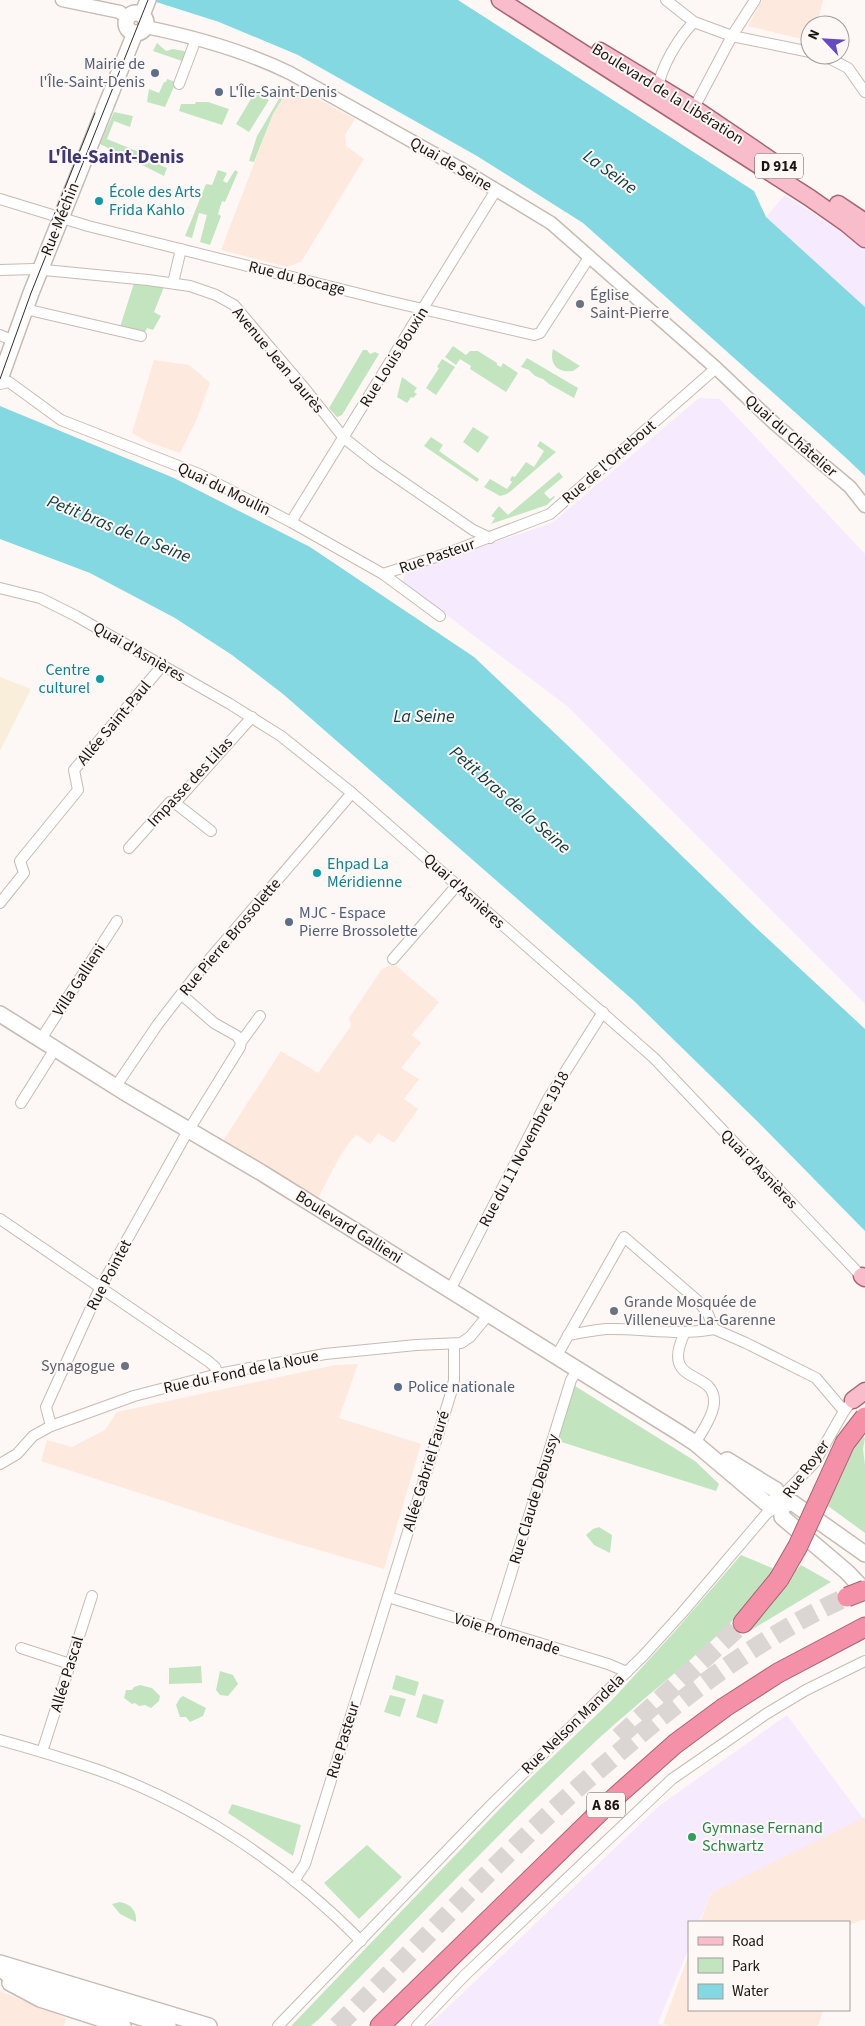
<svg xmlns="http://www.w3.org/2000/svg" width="865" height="2026" viewBox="0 0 865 2026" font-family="'Source Sans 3',sans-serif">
<rect width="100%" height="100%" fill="#fdf8f5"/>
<!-- commercial -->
<polygon fill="#f9eed9" points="0,677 31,689 0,751"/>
<!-- industrial -->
<g fill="#f6eaff">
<polygon points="785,195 849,237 865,250 865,307 766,217"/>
<polygon points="699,398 720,399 865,554 865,1004 567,706 403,582 405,572 552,523"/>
<polygon points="787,1715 865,1821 711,1893 699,1922 689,1922 689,1948 658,2023 665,2026 428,2026 659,1806"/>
</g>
<!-- built -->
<g fill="#fde9dd">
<polygon points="762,0 823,0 817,25 810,25 810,41 748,26"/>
<polygon points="289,88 297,92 299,89 355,119 345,135 346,146 364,159 301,262 287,267 221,250 273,114"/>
<polygon points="154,360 189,365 210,383 196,421 180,453 148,442 132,433"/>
<polygon points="394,964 439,1002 412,1035 421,1043 401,1068 419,1079 404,1099 418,1109 394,1143 378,1133 370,1144 357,1135 352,1139 340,1156 318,1198 223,1141 281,1051 318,1073 351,1026 349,1018 382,969"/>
<polygon points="358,1364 339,1418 421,1444 384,1569 271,1536 41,1461 47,1440 72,1447 105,1430 117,1412 335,1365"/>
<polygon points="865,1817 865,1919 849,1925 849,1922 700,1922 711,1893"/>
<polygon points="689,1954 689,2010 823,2010 818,2026 669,2026 663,2024"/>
<polygon points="0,1991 66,2018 64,2026 0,2026"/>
</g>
<!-- green -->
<g fill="#c2e5c0">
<polygon points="157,43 166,51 173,49 184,51 186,53 182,61 153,51"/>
<polygon points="167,79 176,82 165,107 147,102 149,89 159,93 164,82 166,82"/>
<polygon points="286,87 289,88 273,114 254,162 249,161 257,136"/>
<polygon points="255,92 269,100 249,132 236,124"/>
<polygon points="196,102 208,102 229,109 222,125 179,111 181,104 195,104"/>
<polygon points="114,112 133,116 130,127 114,121 107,139 161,161 160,165 167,168 164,176 100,144"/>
<polygon points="218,170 227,173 223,181 227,183 235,170 238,172 225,202 222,201 218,214 221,216 210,245 200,242 207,215 199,213 192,238 185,236 206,184 212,185"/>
<polygon points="134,283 164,287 154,312 161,316 153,330 147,328 145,332 120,327"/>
<polygon points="453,346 466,355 470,351 478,351 497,363 497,365 501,367 503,363 518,373 506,392 470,369 471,366 460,359 456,365 445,357"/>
<path d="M553 349 580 366 573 371C558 373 549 365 553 349Z"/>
<polygon points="363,350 367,350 370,354 375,352 379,354 342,415 337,417 329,408"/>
<polygon points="527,358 578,388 574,398 549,384 543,379 535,376 529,370 521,367"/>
<polygon points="442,359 455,367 436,395 426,388 439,368 437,367"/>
<polygon points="402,377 417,388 414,392 417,394 413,398 411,397 407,403 397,397"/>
<polygon points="473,427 489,437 478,453 463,442"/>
<polygon points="431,437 443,445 439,451 479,479 477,482 424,446"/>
<polygon points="540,441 556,452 511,491 507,494 500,496 484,487 490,479 507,489 512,482 510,480 512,476 515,477 526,462 534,467 544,451 537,446"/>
<polygon points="559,472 563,477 544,493 550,499 554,496 555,497 547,505 491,524 495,518 491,516 499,506 508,515"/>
<polygon points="567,1381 695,1461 719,1484 716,1491 555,1440"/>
<polygon points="860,1433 865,1438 863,1449 865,1465 865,1533 828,1506 850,1450"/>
<polygon points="599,1527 612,1535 610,1553 594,1545 586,1535 593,1529"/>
<path d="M741 1555 777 1570C728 1636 657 1685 596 1741 501 1830 410 1926 319 2019L311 2026H291L518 1790 612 1700 676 1630Z"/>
<polygon points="801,1565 831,1582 748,1632 745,1627"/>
<polygon points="201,1666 202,1683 169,1684 169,1668"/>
<polygon points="220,1671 233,1675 238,1684 228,1696 220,1695 216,1690"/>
<polygon points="396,1675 419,1682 415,1696 392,1689"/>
<polygon points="140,1685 152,1688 160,1696 159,1701 151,1708 145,1705 139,1706 135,1703 132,1704 124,1698 126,1690 132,1690 134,1687"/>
<polygon points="423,1694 444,1700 437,1724 416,1717"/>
<polygon points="390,1695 406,1699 400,1717 384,1712"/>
<polygon points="183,1696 206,1708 203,1716 190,1722 186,1717 180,1717 176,1705 180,1698"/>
<polygon points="232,1804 301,1825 293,1856 228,1813"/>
<polygon points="367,1845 402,1877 359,1919 324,1883"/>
<path d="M120 1902C131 1904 137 1911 136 1922L120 1914 112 1904Z"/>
</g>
<!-- water -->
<g fill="#83d8e1">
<polygon points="150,0 458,0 754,191 766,217 865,307 865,476 845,457 583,223 477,156 298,55 219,22"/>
<polygon points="0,406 174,478 310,547 474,657 582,759 752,924 865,1029 865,1231 758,1122 633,1000 283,694 232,655 175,618 90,573 0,539"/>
</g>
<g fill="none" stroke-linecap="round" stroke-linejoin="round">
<!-- motorway-tunnel -->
<g stroke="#dbd6d3" stroke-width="19" stroke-dasharray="19 9" stroke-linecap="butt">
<polyline points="619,1737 743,1623"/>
<path d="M337 2026C411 1954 481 1877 557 1807 576 1789 596 1772 616 1755 686 1694 762 1635 847 1597"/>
</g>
<defs>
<g id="minor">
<polyline points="666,0 694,22 732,36 810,52"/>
<polyline points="823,55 848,68 865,92"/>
<polyline points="179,84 196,39"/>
<path d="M658 91C659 69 679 37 694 22"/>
<polyline points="694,108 732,36 755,0"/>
<polyline points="0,199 88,226 384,300 534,335 540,333 590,256"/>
<polyline points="0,270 34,269 148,280 190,286 216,295 234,305 306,390 344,438 377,464 473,530 490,538"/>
<polyline points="173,283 181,249"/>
<polyline points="25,309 141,336"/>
<polyline points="0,335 7,338"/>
<polyline points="0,384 9,382 61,420 199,474 291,522 383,574 440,616"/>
<polyline points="291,522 496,190"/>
<polyline points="383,574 448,553 550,514 716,368"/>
<polyline points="0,588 40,598 76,616 230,704 281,736 352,793 654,1058 865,1280"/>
<polyline points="175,803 211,831"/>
<polyline points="129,848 170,802 175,803 252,717"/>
<polyline points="0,903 24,873 20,861 78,790 74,770 162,666"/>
<polyline points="393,959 458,884"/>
<polyline points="182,995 214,1023 237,1036 241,1042"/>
<polyline points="41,1039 117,921"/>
<polyline points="116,1086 158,1024 196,975 352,793"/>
<polyline points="21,1103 55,1049"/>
<polyline points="0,1219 208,1361 215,1367 218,1374"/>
<polyline points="450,1290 548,1099 603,1012"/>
<path d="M685 1332C659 1387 714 1368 714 1401 715 1412 701 1434 695 1443"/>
<path d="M568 1335C581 1333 594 1330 606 1329 642 1328 679 1336 714 1329"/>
<polyline points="556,1357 624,1237 698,1301 708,1314 714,1329 746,1343 816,1378 844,1411"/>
<polyline points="51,1426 46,1407 100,1288 185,1136 240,1047 241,1042 260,1016"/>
<polyline points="0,1464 17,1454 33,1436 51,1426 134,1396 218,1374 325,1354 416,1345 461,1343 470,1337 488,1315"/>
<polyline points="388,1597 608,1664 627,1672"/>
<polyline points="494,1629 571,1380 577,1370"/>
<polyline points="21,1648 70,1664"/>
<path d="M0 1740C33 1749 66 1759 98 1770 197 1805 287 1866 361 1941"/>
<polyline points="42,1752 92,1596"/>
<polyline points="294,1881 305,1864 451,1393 454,1380 454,1344"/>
<polyline points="278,2026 491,1805 643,1656 682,1613 767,1513 781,1504 787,1491 815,1462 844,1411 856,1396"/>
<polyline points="417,2026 464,1976 672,1779 766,1714 806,1690 865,1661"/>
</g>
<g id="tertiary">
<polyline points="62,0 120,12 127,19"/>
<path d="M146 27C195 37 245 51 290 73L458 167 551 223 716 368 775 424 850 487 865 506"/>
</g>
<g id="secondary">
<circle cx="136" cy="23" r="10"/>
<polyline points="142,15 148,0"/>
<polyline points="0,379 31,293 135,33"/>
<polyline points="0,1014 124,1092 262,1173 678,1432 695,1443 766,1503 781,1504 793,1503 865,1554"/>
<polyline points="727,1460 776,1490 781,1504 782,1517 847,1572 865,1591"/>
<polyline points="0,1963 209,2026"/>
<polyline points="6,1973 36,1985 168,2026"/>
<polyline points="10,1983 40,1999 123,2026"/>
</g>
<g id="primary">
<polyline points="500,0 810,198 847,224 865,239"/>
<polyline points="600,51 694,108 775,163"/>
<polyline points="838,204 865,222"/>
<polyline points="862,1276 865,1278"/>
<polyline points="853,1400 865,1391"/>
</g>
<g id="motorway">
<polyline points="743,1623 779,1579"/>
<polyline points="380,2026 612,1800 675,1744 725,1707 778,1673 865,1627"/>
</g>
</defs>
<!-- minor casing -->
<use href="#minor" stroke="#c7bbb3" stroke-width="12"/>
<!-- tertiary casing -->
<use href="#tertiary" stroke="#c7bbb3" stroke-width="15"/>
<!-- secondary casing -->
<use href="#secondary" stroke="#c7bbb3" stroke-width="18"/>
<!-- primary casing -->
<use href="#primary" stroke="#a76573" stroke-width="19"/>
<!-- motorway casing -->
<use href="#motorway" stroke="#a76573" stroke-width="21"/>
<!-- minor -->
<use href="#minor" stroke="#fff" stroke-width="10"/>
<!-- tertiary -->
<use href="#tertiary" stroke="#fff" stroke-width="12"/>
<!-- secondary -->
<use href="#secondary" stroke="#fff" stroke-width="15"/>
<!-- primary -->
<use href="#primary" stroke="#f8bcca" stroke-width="16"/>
<!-- motorway -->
<use href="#motorway" stroke="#f490a7" stroke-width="19"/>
<!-- tram -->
<g stroke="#322e2b" stroke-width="1">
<polyline points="52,220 95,113"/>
<polyline points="0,379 31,293 148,0"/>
</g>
<defs>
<g id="motorway-bridge">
<polyline points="779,1579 798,1546 845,1443 865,1417"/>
<polyline points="847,1597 865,1590"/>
</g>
</defs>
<!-- motorway-bridge casing -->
<use href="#motorway-bridge" stroke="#a76573" stroke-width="21" stroke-linecap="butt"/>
<!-- motorway-bridge -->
<use href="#motorway-bridge" stroke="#f490a7" stroke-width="19"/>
</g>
<!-- markers -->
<g fill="#5c6f8a" stroke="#fdf8f5" stroke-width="2">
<circle cx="155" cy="73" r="5"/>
<circle cx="219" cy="92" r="5"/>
<circle cx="289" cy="922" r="5"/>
<circle cx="398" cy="1387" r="5"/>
</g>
<g fill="#0f9aa8" stroke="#fdf8f5" stroke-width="2">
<circle cx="99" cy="201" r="5"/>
<circle cx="100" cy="679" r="5"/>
<circle cx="317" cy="873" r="5"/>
</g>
<g fill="#6b7280" stroke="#fdf8f5" stroke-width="2">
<circle cx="580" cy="304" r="5"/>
<circle cx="614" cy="1311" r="5"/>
<circle cx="125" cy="1366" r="5"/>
</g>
<circle fill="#2e9e5b" stroke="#fdf8f5" stroke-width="2" cx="692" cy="1837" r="5"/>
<g text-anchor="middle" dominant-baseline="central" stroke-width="4" stroke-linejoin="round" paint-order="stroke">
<!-- shield labels -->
<g fill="#fdf8f5" stroke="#5d5956" stroke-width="1">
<rect x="755" y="153.5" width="48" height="25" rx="4"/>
<rect x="587" y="1792.5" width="38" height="25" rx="4"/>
</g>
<g font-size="15" font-weight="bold" fill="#191512">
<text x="779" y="166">D 914</text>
<text x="606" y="1805">A 86</text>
</g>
<!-- service labels -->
<g font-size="16" fill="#4e5e75" stroke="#fdf8f5" text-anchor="start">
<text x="145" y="64" text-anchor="end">Mairie de<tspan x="145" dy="18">l'Île-Saint-Denis</tspan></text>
<text x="229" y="92">L'Île-Saint-Denis</text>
<text x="299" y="913">MJC - Espace<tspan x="299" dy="18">Pierre Brossolette</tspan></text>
<text x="408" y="1387">Police nationale</text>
</g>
<!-- street labels -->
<g font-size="16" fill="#191512" stroke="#fdf8f5">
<text transform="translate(668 94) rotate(32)">Boulevard de la Libération</text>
<text transform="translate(451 164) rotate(30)">Quai de Seine</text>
<text transform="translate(60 219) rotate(-68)">Rue Méchin</text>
<text transform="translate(297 278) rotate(14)">Rue du Bocage</text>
<text transform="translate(394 357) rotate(-58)">Rue Louis Bouxin</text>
<text transform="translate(278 360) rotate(50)">Avenue Jean Jaurès</text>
<text transform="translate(791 436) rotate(41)">Quai du Châtelier</text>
<text transform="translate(609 462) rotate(-41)">Rue de l'Ortebout</text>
<text transform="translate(224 489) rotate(26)">Quai du Moulin</text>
<text transform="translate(437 556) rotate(-19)">Rue Pasteur</text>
<text transform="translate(139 652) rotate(30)">Quai d'Asnières</text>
<text transform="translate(114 723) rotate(-50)">Allée Saint-Paul</text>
<text transform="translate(190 782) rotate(-47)">Impasse des Lilas</text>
<text transform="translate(464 891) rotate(42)">Quai d'Asnières</text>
<text transform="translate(230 937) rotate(-50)">Rue Pierre Brossolette</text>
<text transform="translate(79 980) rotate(-57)">Villa Gallieni</text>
<text transform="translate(524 1149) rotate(-62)">Rue du 11 Novembre 1918</text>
<text transform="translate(759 1169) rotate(46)">Quai d'Asnières</text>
<text transform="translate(349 1227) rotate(32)">Boulevard Gallieni</text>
<text transform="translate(109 1275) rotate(-62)">Rue Pointet</text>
<text transform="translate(241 1372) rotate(-12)">Rue du Fond de la Noue</text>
<text transform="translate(806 1469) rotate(-54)">Rue Royer</text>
<text transform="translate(426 1471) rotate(-73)">Allée Gabriel Fauré</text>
<text transform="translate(534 1499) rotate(-73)">Rue Claude Debussy</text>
<text transform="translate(507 1634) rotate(17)">Voie Promenade</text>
<text transform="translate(67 1674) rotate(-73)">Allée Pascal</text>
<text transform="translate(573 1724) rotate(-44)">Rue Nelson Mandela</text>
<text transform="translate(343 1740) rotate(-73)">Rue Pasteur</text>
</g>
<!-- culture labels -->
<g font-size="16" fill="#0d838f" stroke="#fdf8f5" text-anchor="start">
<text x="109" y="192">École des Arts<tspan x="109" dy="18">Frida Kahlo</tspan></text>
<text x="90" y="670" text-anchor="end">Centre<tspan x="90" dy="18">culturel</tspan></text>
<text x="327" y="864">Ehpad La<tspan x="327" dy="18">Méridienne</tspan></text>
</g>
<!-- worship labels -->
<g font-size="16" fill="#5b616d" stroke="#fdf8f5" text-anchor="start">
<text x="590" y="295">Église<tspan x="590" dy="18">Saint-Pierre</tspan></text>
<text x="624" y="1302">Grande Mosquée de<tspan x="624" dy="18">Villeneuve-La-Garenne</tspan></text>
<text x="115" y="1366" text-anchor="end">Synagogue</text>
</g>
<!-- leisure labels -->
<g font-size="16" fill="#27864d" stroke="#fdf8f5" text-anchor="start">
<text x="702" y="1828">Gymnase Fernand<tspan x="702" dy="18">Schwartz</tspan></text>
</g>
<!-- water labels -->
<g font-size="18" font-style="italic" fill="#103a3d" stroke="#fdf8f5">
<text transform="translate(610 172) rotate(36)">La Seine</text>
<text transform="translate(119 529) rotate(22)">Petit bras de la Seine</text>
<text x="424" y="716">La Seine</text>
<text transform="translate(510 800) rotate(41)">Petit bras de la Seine</text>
</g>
<!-- quarter labels -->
<g font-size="19" font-weight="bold" fill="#403874" stroke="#fdf8f5">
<text x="116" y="157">L'Île-Saint-Denis</text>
</g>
</g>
<!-- legend -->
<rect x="688" y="1921" width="162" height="90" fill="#fdf8f5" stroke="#a29d9a"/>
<rect x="698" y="1937" width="25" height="8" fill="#f8bcca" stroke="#a29d9a"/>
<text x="732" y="1946" font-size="15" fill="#191512">Road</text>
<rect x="698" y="1958" width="25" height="15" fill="#c2e5c0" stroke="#a29d9a"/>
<text x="732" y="1971" font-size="15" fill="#191512">Park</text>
<rect x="698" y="1984" width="25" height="15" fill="#83d8e1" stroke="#a29d9a"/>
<text x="732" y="1996" font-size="15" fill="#191512">Water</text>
<!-- north arrow -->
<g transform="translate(825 40) rotate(295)"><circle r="24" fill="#fdf8f5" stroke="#a29d9a"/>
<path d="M0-4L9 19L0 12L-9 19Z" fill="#624bc3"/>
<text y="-8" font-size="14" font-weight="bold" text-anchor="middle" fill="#191512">N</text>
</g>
</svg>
